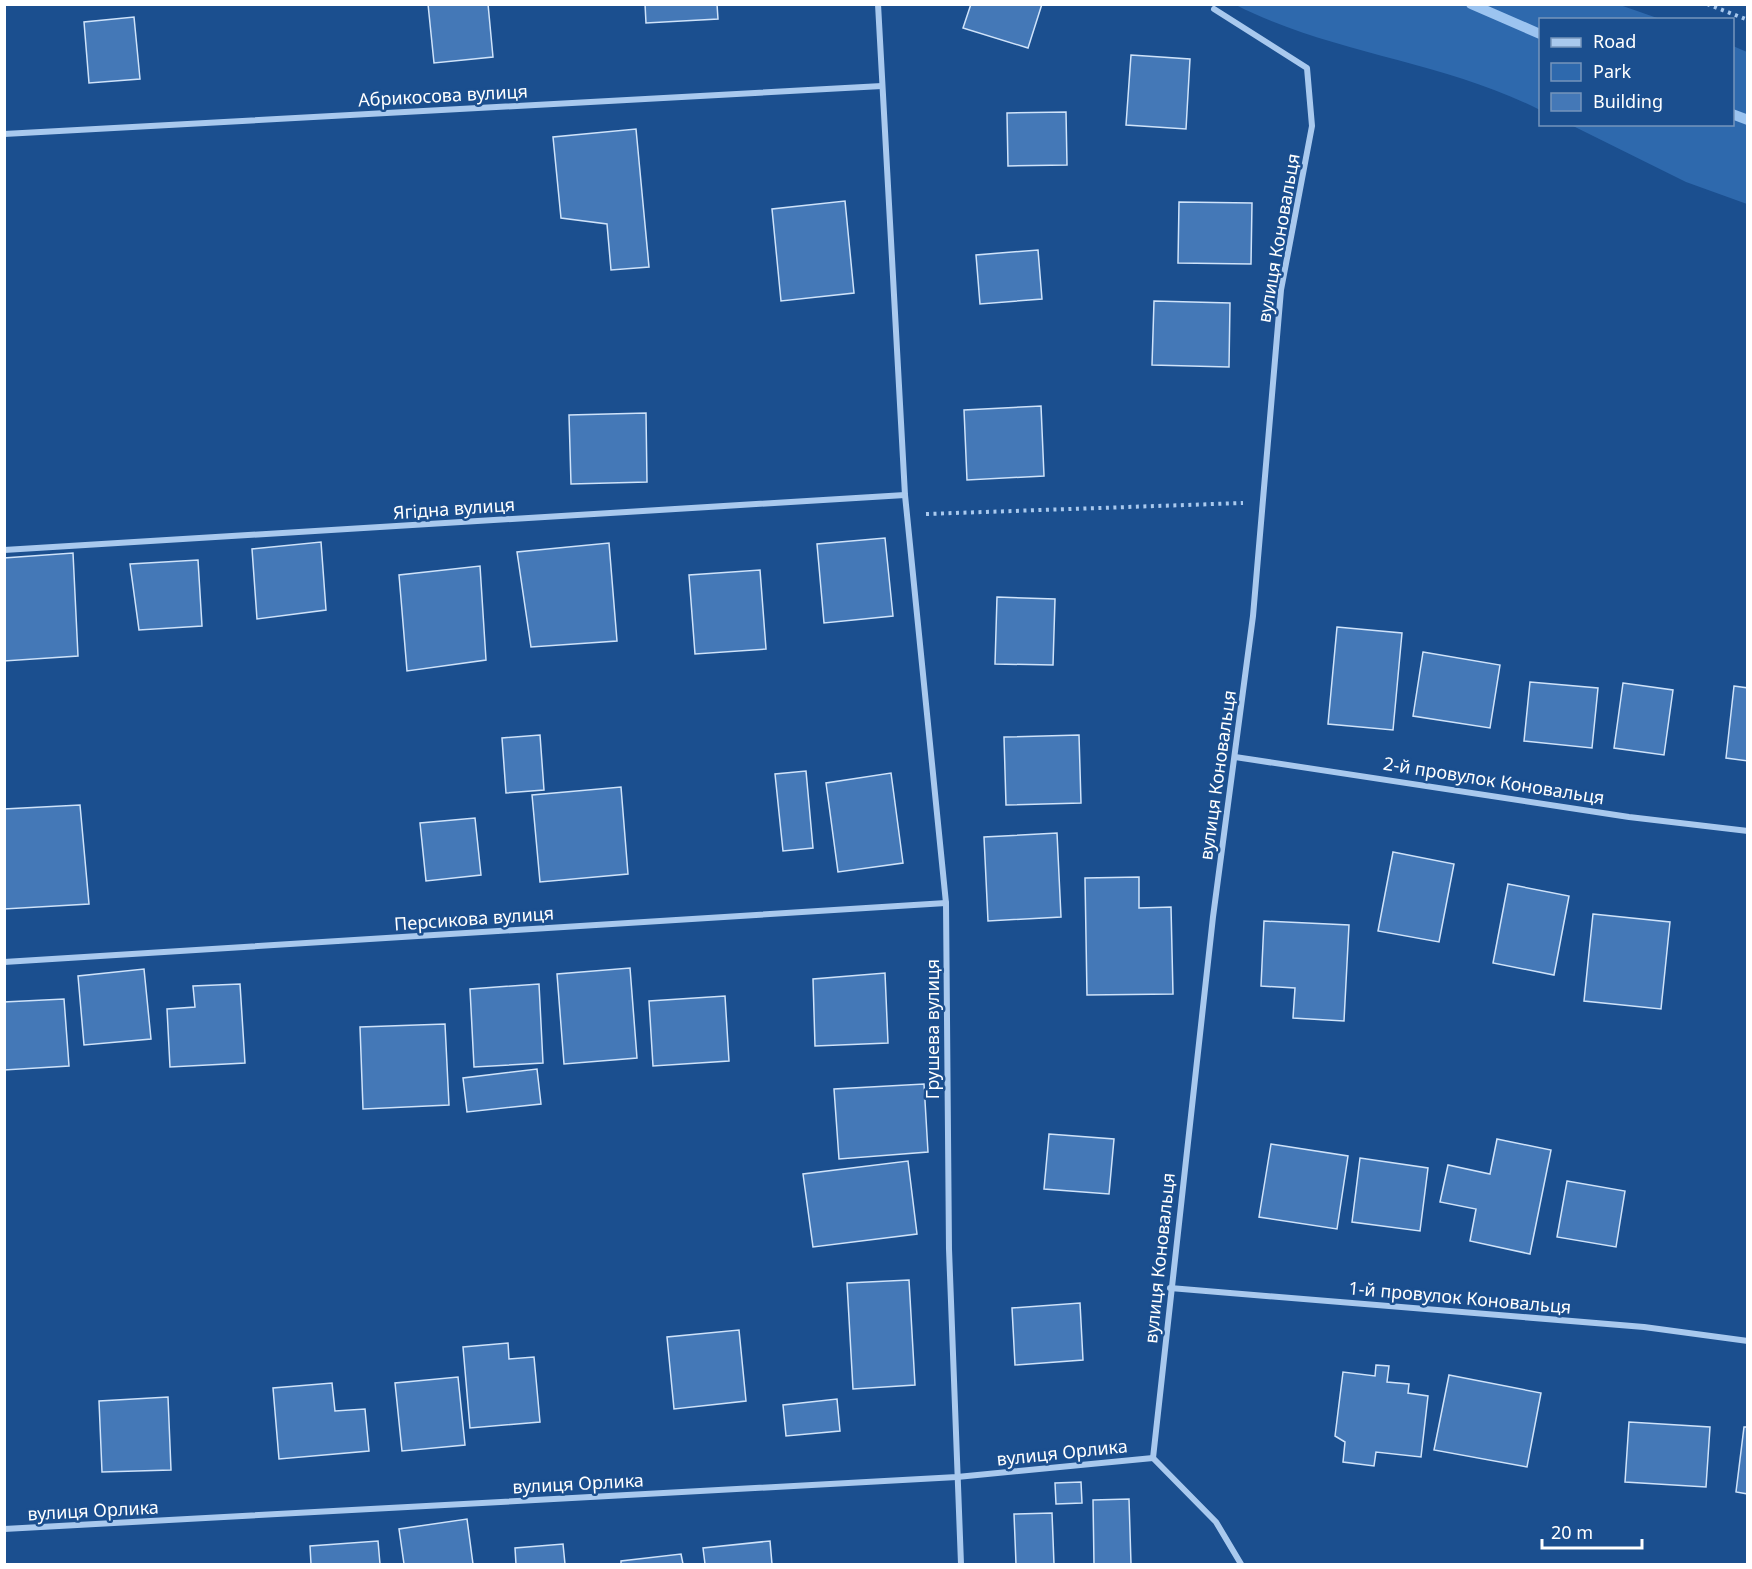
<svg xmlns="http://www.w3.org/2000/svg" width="1752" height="1569" viewBox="0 0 1752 1569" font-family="'Noto Sans',sans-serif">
<rect width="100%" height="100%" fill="#1b4f8f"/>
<!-- green -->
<g fill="#2e69ad">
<path d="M1620 5 1660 19 1540 20V110C1444 61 1332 54 1236 5Z"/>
<polygon points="1733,46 1747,52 1747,204 1686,182 1571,125 1732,124"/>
</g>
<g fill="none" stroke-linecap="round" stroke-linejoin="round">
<!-- stream -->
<g stroke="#9cc4f0" stroke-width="10">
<polyline points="1471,4 1540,34"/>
<polyline points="1732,114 1748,120"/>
</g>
</g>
<!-- building -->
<g fill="#4478b7" stroke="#cfe3fa" stroke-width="1.5">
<polygon points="428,4 488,4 493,57 434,63"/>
<polygon points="645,4 717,4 718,19 646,23"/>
<polygon points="971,4 1042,4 1028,48 963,28"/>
<polygon points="134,17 140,79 89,83 84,22"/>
<polygon points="1131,55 1190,59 1186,129 1126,125"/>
<polygon points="1066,112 1067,165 1008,166 1007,113"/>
<polygon points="636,129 649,267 611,270 607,224 561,218 553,137"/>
<polygon points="845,201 854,293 781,301 772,209"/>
<polygon points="1179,202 1252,203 1251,264 1178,263"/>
<polygon points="1038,250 1042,299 980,304 976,255"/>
<polygon points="1154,301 1230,303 1229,367 1152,365"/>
<polygon points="1041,406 1044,476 967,480 964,410"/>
<polygon points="646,413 647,482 571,484 569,415"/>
<polygon points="885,538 893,616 824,623 817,544"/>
<polygon points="321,542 326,610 257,619 252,549"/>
<polygon points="609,543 617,641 531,647 517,552"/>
<polygon points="73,553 78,656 4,661 4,558"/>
<polygon points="198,560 202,626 139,630 130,564"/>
<polygon points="480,566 486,660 407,671 399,575"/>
<polygon points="760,570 766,649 695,654 689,575"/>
<polygon points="997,597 1055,599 1053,665 995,664"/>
<polygon points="1337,627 1402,633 1393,730 1328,724"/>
<polygon points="1423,652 1500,665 1490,728 1413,716"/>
<polygon points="1530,682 1598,688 1592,748 1524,741"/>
<polygon points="1623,683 1673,690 1664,755 1614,748"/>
<polygon points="1734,686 1748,688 1748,761 1726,758"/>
<polygon points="540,735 544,790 506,793 502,738"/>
<polygon points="1079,735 1081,803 1006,805 1004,737"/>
<polygon points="806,771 813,848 783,851 775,774"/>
<polygon points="891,773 903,863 838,872 826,783"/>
<polygon points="621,787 628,874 540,882 532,795"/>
<polygon points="80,805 89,904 4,909 4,809"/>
<polygon points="475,818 481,875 426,881 420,823"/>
<polygon points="1057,833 1061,917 988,921 984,837"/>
<polygon points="1393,852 1454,864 1439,942 1378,931"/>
<polygon points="1139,877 1139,908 1171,907 1173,994 1087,995 1085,878"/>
<polygon points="1508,884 1569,896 1554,975 1493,963"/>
<polygon points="1593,914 1670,922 1661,1009 1584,1001"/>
<polygon points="1264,921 1349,925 1344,1021 1293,1018 1295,988 1261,986"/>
<polygon points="630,968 637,1058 564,1064 557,974"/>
<polygon points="144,969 151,1039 84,1045 78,976"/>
<polygon points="885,973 888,1043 815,1046 813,979"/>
<polygon points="240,984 245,1063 170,1067 167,1009 195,1007 193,986"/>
<polygon points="539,984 543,1063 474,1067 470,989"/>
<polygon points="725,996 729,1061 653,1066 649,1001"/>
<polygon points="64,999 69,1066 4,1070 4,1002"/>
<polygon points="445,1024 449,1105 363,1109 360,1027"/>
<polygon points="537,1069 541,1104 467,1112 463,1078"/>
<polygon points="924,1084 928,1152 839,1159 834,1089"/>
<polygon points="1049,1134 1114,1139 1109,1194 1044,1189"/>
<polygon points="1497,1139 1551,1150 1530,1254 1470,1241 1476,1209 1440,1202 1448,1165 1490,1174"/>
<polygon points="1271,1144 1348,1156 1337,1229 1259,1217"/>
<polygon points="1360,1158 1428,1168 1420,1231 1352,1222"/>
<polygon points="908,1161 917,1234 813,1247 803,1174"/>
<polygon points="1567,1181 1625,1191 1616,1247 1557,1237"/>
<polygon points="909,1280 915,1385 853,1389 847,1283"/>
<polygon points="1080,1303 1083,1360 1015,1365 1012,1308"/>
<polygon points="739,1330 746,1401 674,1409 667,1337"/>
<polygon points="508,1343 509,1359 534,1357 540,1422 470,1428 463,1347"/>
<polygon points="1376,1365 1389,1366 1387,1382 1409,1384 1408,1393 1428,1396 1421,1457 1376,1452 1374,1466 1343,1462 1345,1442 1335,1436 1343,1372 1375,1376"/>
<polygon points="1449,1375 1541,1393 1527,1467 1434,1450"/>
<polygon points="458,1377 465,1445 402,1451 395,1383"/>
<polygon points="332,1383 335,1411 365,1409 369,1451 279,1459 273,1388"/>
<polygon points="168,1397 171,1470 102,1472 99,1401"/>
<polygon points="837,1399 840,1431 786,1436 783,1405"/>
<polygon points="1629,1422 1710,1427 1706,1487 1625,1482"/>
<polygon points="1744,1427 1748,1427 1748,1494 1736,1492"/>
<polygon points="1081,1482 1082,1503 1056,1504 1055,1483"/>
<polygon points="1129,1499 1131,1564 1094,1564 1093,1500"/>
<polygon points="1052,1513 1054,1564 1016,1564 1014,1514"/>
<polygon points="467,1519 473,1564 404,1564 399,1529"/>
<polygon points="378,1541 380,1564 311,1564 310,1546"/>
<polygon points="770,1541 772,1564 705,1564 703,1548"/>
<polygon points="563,1544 565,1564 516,1564 515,1548"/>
<polygon points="681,1554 683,1564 621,1564 621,1561"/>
</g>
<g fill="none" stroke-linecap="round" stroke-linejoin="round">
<!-- path -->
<g stroke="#a9c9ee" stroke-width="4" stroke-dasharray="3 4.5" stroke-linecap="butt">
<polyline points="1707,4 1748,20"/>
<polyline points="926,514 1243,503"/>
</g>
<!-- minor -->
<g stroke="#a9c9ee" stroke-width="6">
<polyline points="878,4 905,495 946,903 949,1249 961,1564"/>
<polyline points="4,134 882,86"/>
<polyline points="4,550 905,495"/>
<polyline points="1235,757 1629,817 1748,831"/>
<polyline points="4,962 946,903"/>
<polyline points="1170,1288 1644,1327 1748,1341"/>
<polyline points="1153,1458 1213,917 1253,616 1281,290 1312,126 1307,68 1214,9"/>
<polyline points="1153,1458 1216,1522 1241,1564"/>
<polyline points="4,1529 957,1477 1153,1458"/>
</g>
</g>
<g text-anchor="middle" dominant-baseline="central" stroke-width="5" stroke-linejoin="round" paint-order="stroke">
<!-- street labels -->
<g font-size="18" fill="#fff" stroke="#1b4f8f">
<text transform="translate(443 95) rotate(-3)">Абрикосова вулиця</text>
<text transform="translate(1278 238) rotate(-80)">вулиця Коновальця</text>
<text transform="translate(454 508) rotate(-4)">Ягідна вулиця</text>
<text transform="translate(1217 775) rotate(-82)">вулиця Коновальця</text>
<text transform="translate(1494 780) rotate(9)">2-й провулок Коновальця</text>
<text transform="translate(474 918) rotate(-4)">Персикова вулиця</text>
<text transform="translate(932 1029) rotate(-90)">Грушева вулиця</text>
<text transform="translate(1159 1258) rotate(-84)">вулиця Коновальця</text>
<text transform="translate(1460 1297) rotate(5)">1-й провулок Коновальця</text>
<text transform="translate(1062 1452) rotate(-6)">вулиця Орлика</text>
<text transform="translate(578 1483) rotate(-3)">вулиця Орлика</text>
<text transform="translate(93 1510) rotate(-3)">вулиця Орлика</text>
</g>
</g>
<!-- border -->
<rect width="1752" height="1569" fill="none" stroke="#ffffff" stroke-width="12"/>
<!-- legend -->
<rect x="1539" y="18" width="195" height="108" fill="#1b4f8f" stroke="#7695bc" stroke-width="1.5"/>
<rect x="1551" y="38" width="30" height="9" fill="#a9c9ee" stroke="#7695bc" stroke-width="1.5"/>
<text x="1593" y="48" font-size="18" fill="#ffffff">Road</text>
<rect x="1551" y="63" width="30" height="18" fill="#2e69ad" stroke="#7695bc" stroke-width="1.5"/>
<text x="1593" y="78" font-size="18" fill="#ffffff">Park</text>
<rect x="1551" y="93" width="30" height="18" fill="#4478b7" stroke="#7695bc" stroke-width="1.5"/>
<text x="1593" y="108" font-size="18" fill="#ffffff">Building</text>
<!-- scale -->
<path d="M1542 1539v9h100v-9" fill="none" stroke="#ffffff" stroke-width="3"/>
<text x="1551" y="1539" font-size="18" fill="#ffffff" stroke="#1b4f8f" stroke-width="4.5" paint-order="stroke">20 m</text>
</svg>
